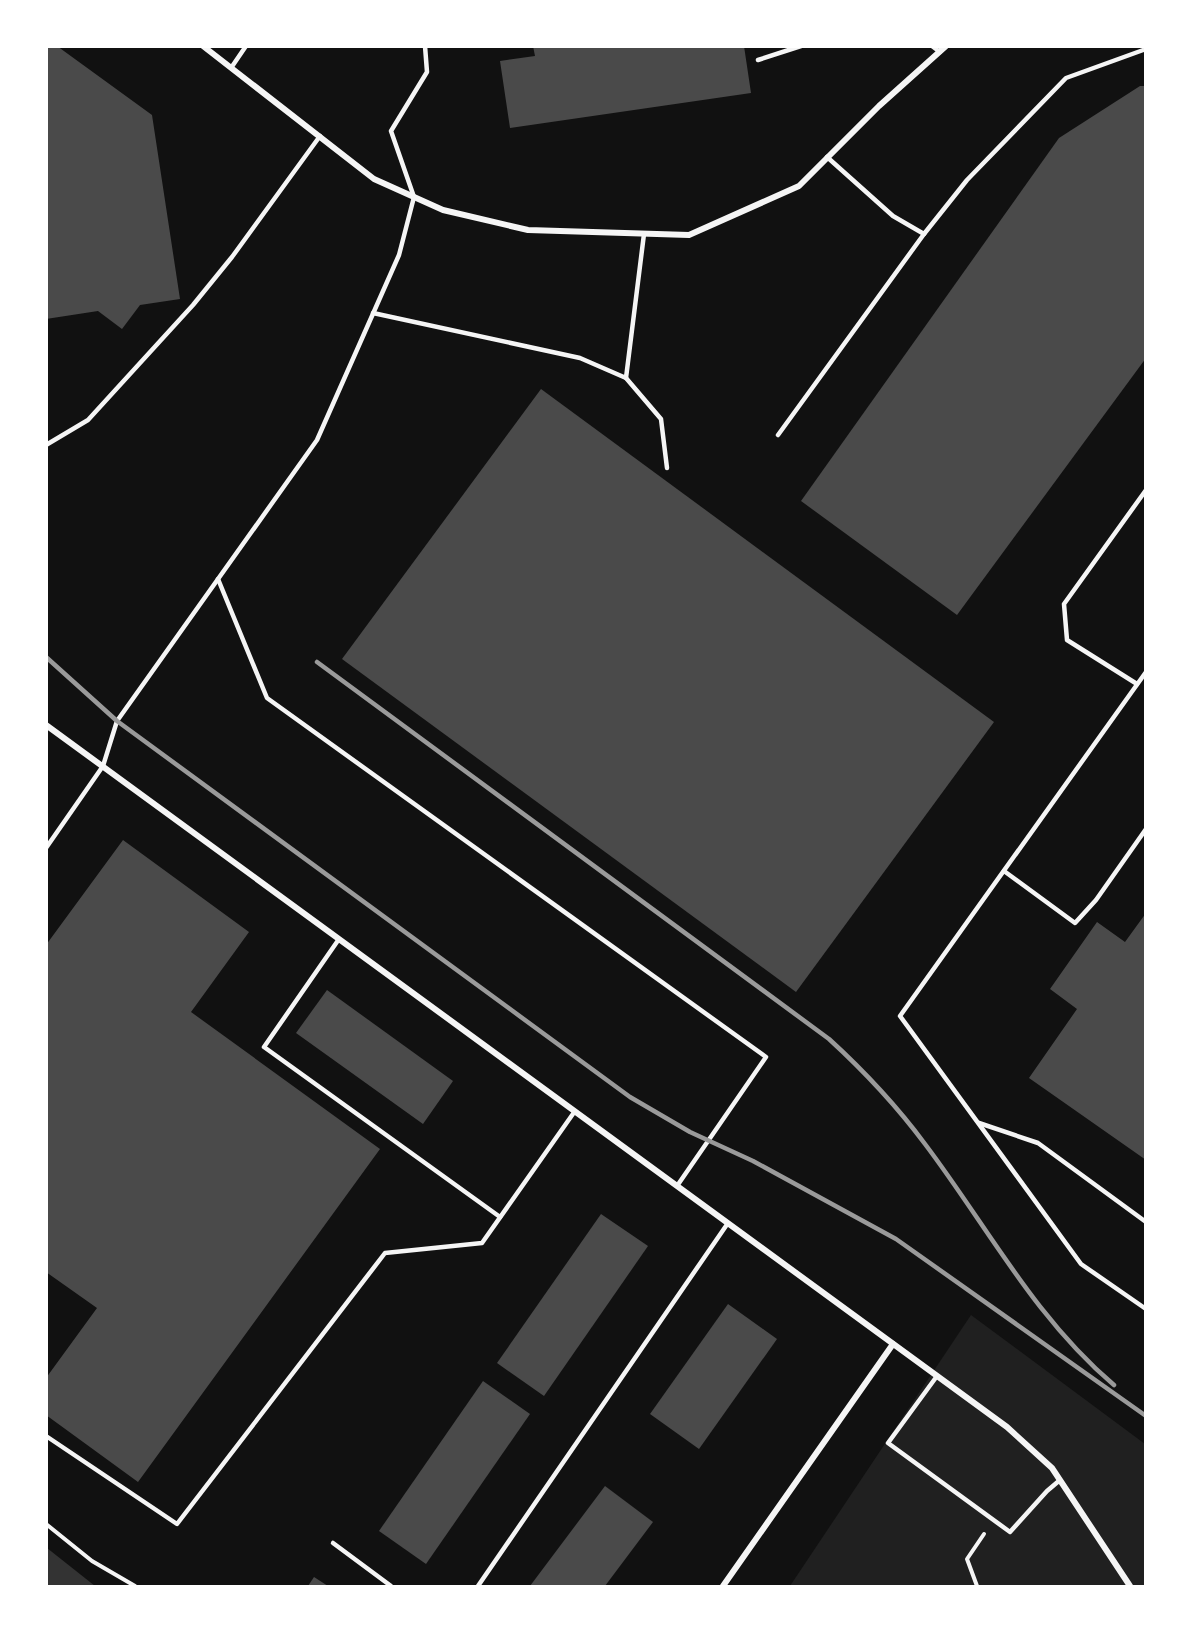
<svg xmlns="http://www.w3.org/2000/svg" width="1192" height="1633" viewBox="0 0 1192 1633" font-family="Lora,serif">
<rect width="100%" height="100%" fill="#111"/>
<!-- green -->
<polygon fill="#202020" points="971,1315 1145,1444 1145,1586 790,1586"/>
<!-- water -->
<polygon fill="#333" points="47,1548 95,1586 47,1586"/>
<!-- building -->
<g fill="#4a4a4a">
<polygon points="46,46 57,46 152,115 180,299 140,305 122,329 98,311 46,319"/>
<polygon points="533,46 744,46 751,93 510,128 500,61 535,56"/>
<polygon points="1140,86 1146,86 1146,358 957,615 801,501 1059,138"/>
<polygon points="541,389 994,722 796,992 342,659"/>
<polygon points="123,840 249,932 191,1012 380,1149 138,1482 46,1415 46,1378 97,1308 46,1272 46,945"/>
<polygon points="1146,913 1146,1160 1029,1078 1077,1009 1050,989 1097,922 1125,942"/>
<polygon points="327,990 453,1081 423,1124 296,1033"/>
<polygon points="601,1214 648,1246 544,1396 497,1363"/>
<polygon points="728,1304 777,1339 699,1449 650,1414"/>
<polygon points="483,1381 530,1414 426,1564 379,1531"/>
<polygon points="605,1486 653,1522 605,1586 530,1586"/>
<polygon points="314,1577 328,1586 308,1586"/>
</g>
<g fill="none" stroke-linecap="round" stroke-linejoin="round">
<!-- path -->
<g stroke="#f5f5f5" stroke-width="4">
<polyline points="46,1524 92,1561 135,1586"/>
<polyline points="977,1586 967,1559 984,1534"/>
</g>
<!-- service -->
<g stroke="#f5f5f5" stroke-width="4.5">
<polyline points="932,46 940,52"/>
<polyline points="758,60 801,46"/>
<polyline points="231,68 246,46"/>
<polyline points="827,157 893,216 924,234 967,180 1066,78 1146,49"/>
<polyline points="373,313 580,358 626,378 644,234"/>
<polyline points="626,378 661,419 667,468"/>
<polyline points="778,435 924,234"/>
<polyline points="46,445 88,420 193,305 232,257 320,136"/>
<polyline points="218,579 267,698 766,1057 677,1186"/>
<polyline points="1146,672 900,1016 1081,1264 1146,1309"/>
<polyline points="1137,684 1067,640 1064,604 1146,490"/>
<polyline points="46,848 103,766 117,721 317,440 399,255 414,197 391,131 427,72 425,46"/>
<polyline points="1004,871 1075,923 1096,900 1146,829"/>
<polyline points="339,939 264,1047 500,1217"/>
<polyline points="979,1123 1038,1143 1146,1222"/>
<polyline points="937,1376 888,1443 1010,1532 1047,1491 1060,1480"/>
<polyline points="46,1436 177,1524 385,1253 482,1243 575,1111"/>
<polyline points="333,1543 391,1586"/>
<polyline points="478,1586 728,1223"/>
</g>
<!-- minor -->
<g stroke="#f5f5f5" stroke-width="6">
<polyline points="203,46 374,179 443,210 528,230 689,235 799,186 879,106 946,46"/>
<polyline points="46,725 1007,1427 1052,1468 1130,1586"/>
<polyline points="723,1586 893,1344"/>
</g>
<!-- rail -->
<g stroke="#9a9a9a" stroke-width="4.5">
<polyline points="46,657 117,721 630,1097 690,1132 753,1161 896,1239 1146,1416"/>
<path d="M317 662 829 1039C864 1071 896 1105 925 1144 987 1226 1034 1317 1114 1385"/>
</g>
</g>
<!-- border -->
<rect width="1192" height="1633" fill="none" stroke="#ffffff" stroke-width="96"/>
</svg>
